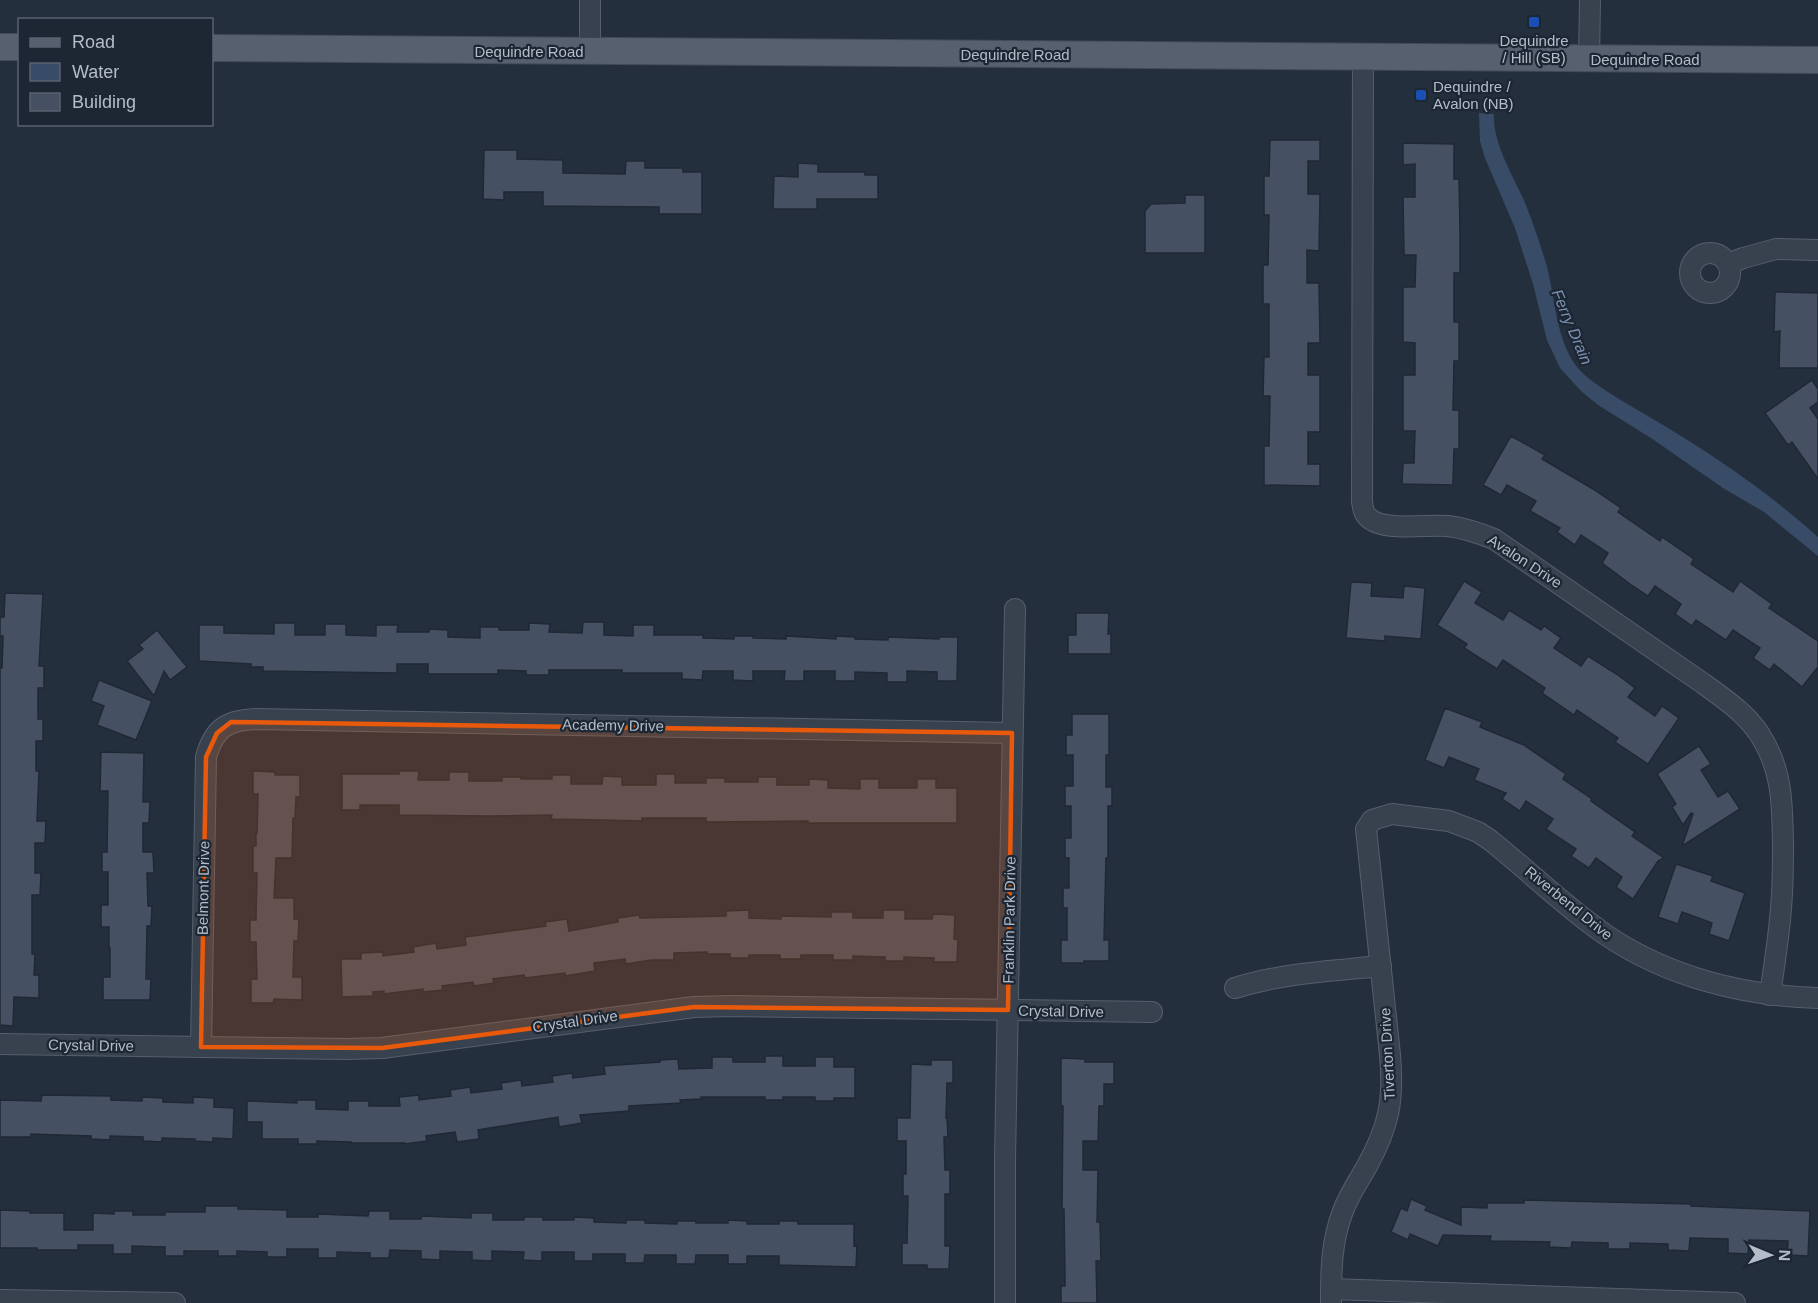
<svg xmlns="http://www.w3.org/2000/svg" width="1818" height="1303" viewBox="0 0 1818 1303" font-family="Arial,sans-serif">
<rect width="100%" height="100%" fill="#242f3e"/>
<!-- water -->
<path fill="#394c67" d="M1479 113 1494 114C1492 140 1512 175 1523 198 1527 207 1530 216 1533 224 1538 238 1543 253 1547 267 1555 299 1556 335 1574 363 1586 383 1641 411 1663 425 1718 458 1770 494 1818 537V556L1764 512 1723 488 1651 438 1598 405 1581 391 1560 368 1547 340 1533 284 1515 228 1485 158 1480 141Z"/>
<!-- building -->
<g fill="#455162" stroke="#1f2835" stroke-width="1.5">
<polygon points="1270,140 1320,140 1320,161 1308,161 1308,194 1320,194 1319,251 1307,250 1307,283 1319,283 1320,343 1308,343 1308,375 1320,375 1320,432 1308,432 1308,464 1320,464 1320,486 1264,485 1264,446 1269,446 1270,396 1263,396 1264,357 1269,357 1269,304 1263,304 1263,265 1268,265 1269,215 1264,215 1264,176 1269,176"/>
<polygon points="1403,143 1454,144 1454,179 1459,179 1460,233 1460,273 1454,273 1454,322 1459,322 1459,361 1454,361 1453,410 1459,410 1459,449 1454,449 1453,485 1402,484 1403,463 1414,463 1415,431 1403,431 1403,375 1415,375 1415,343 1403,342 1403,287 1415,287 1416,255 1404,255 1403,197 1415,197 1415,164 1403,165"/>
<polygon points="484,150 517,150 517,159 563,160 563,173 625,174 626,161 645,161 645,168 683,168 683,172 702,172 702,214 659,214 659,207 543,206 543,192 504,192 504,200 483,199"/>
<polygon points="798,163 818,164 818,172 865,172 865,175 878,175 878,199 817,199 817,209 773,209 774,176 798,177"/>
<polygon points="1185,195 1205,195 1205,253 1145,253 1145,211 1151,204 1185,203"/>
<polygon points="1775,292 1818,293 1818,368 1779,368 1780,331 1774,332"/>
<polygon points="1812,380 1818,389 1818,402 1810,408 1818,419 1818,479 1792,442 1788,445 1765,413"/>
<polygon points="1511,436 1545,455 1542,459 1593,489 1621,508 1618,512 1660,541 1662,537 1694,559 1691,564 1733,592 1740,581 1772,604 1769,608 1818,641 1818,667 1802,687 1774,664 1770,670 1753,658 1760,648 1733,630 1726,640 1696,620 1692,626 1675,614 1681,604 1655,586 1648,596 1630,584 1602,563 1608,553 1581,535 1575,545 1557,532 1560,528 1530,511 1536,501 1507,485 1501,495 1483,485"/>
<polygon points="1464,581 1482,592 1475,603 1503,620 1509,610 1541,630 1544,626 1561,638 1554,648 1581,666 1588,656 1618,675 1635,688 1628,697 1655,716 1662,706 1679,718 1648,764 1615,742 1618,738 1577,710 1574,715 1542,693 1545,688 1503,660 1497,669 1464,648 1467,644 1437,625"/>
<polygon points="1351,582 1372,583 1371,596 1403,598 1404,586 1425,588 1421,639 1385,636 1385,641 1346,638"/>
<polygon points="5,593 43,594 39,666 44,666 44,688 38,688 38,719 43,719 43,741 36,741 36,771 39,771 37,821 46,821 45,843 35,843 35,873 41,873 40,895 32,895 32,954 35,954 34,975 39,975 39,998 14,997 13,1026 0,1025 0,668 2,668 3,636 0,636 0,617 4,617"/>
<polygon points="1076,613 1109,613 1108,634 1111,634 1111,654 1068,654 1068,635 1076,635"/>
<polygon points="583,622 604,622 604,635 633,636 633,625 654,625 654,635 703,635 703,638 734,639 734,636 753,636 753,638 786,639 786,636 836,639 836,636 855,637 855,639 888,640 888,637 939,639 939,637 958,637 957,681 937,681 937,672 907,671 907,682 887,682 887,673 855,672 855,681 835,681 835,671 804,671 804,681 784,681 785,671 753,671 753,681 733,680 733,671 703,671 702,680 682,679 682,673 622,673 622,670 549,670 549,675 526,675 526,671 498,670 498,674 428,674 428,664 397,664 397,673 263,671 263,667 251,667 251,664 199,661 199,625 224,625 224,633 274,634 274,623 295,623 295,635 325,635 325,624 346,624 346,635 376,636 376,625 398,625 397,632 429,632 429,629 448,630 448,637 480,638 480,627 499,627 499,630 529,630 529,623 550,624 549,632 582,633"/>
<polygon points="157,630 187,667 170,680 164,671 154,696 127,661 143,649 139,645"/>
<polygon points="99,680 152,701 136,740 97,725 104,706 91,701"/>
<polygon points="1445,708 1482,722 1480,727 1524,745 1566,774 1563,779 1592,799 1591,801 1635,832 1632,836 1664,858 1658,861 1633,899 1616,887 1622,877 1596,858 1589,868 1571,856 1576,849 1546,829 1553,819 1526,801 1520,811 1502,799 1506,793 1474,780 1479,769 1449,757 1444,768 1425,760"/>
<polygon points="1072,714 1109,714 1109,755 1106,755 1106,787 1112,787 1112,806 1108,806 1108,858 1106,858 1104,940 1109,940 1109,961 1084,961 1084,963 1061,963 1061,940 1067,940 1067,908 1063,908 1063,888 1069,888 1069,858 1065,858 1065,838 1071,838 1071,806 1065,806 1065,786 1073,786 1073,755 1066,755 1066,735 1072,735"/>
<polygon points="1699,746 1711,764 1701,770 1718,797 1728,791 1740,809 1682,846 1693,814 1691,813 1683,825 1672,807 1676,804 1657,774"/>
<polygon points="101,752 144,753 143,802 150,802 149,823 143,823 143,852 153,852 154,873 147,873 148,906 152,906 151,926 147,926 146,979 151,979 150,1000 103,1000 103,977 110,977 110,948 109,948 109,927 101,927 101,905 108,905 108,872 102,872 102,852 107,852 108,791 100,791"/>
<polygon points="253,771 275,772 275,775 300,775 300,797 296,797 295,818 293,818 292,858 276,858 274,898 294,898 294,919 299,919 298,941 294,941 293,977 302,977 302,1000 274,999 273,1003 251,1003 251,979 257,979 256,942 250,942 250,920 256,920 257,873 253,873 253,846 256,846 256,833 257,833 258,794 253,794"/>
<polygon points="399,771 419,771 418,780 449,780 449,772 469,772 469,781 502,781 502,777 521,777 521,779 552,779 552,775 571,775 571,784 602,784 603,776 622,777 622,785 656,785 656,774 675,774 675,783 706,783 706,778 725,778 725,782 758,782 758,777 777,777 777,785 809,785 809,779 828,780 828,788 860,789 860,779 879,779 879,788 917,788 917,779 936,779 936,788 957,788 957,823 808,823 808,821 706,822 706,818 642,818 642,821 602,820 551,819 552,815 489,816 399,815 399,805 360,805 360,810 342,810 342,774 399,774"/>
<polygon points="1676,864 1713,876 1711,881 1745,893 1729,941 1709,934 1712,923 1682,912 1678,924 1658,917"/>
<polygon points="749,910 749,918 781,919 781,916 831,917 831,912 853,912 853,918 883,918 883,910 905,910 905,919 932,919 933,914 955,915 954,939 958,940 957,962 934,962 934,958 904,957 904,961 885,961 885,957 853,956 853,960 833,960 833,955 801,955 801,959 780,959 780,955 749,955 749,958 730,958 730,954 707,954 707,952 674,953 674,960 651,960 626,964 625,959 594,963 595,971 565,976 565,973 525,978 524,975 493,979 494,983 474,986 473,982 442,986 443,990 423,992 423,989 384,994 384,991 373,992 373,996 342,997 341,959 361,959 361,953 383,952 383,956 414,952 413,947 436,943 437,949 466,945 465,937 546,926 545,922 567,919 569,931 618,922 618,918 639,915 640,918 726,916 726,911"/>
<polygon points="765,1056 783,1056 783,1066 815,1066 815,1057 834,1057 834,1067 855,1067 855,1098 834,1098 834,1101 815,1101 815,1097 783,1097 783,1100 765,1100 765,1097 701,1097 701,1099 680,1100 681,1103 629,1106 629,1111 580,1115 582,1123 559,1127 558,1117 478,1130 479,1139 457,1142 455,1132 426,1136 427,1141 405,1144 405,1143 351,1143 351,1142 317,1141 317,1144 298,1144 298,1139 262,1139 262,1122 247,1122 247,1101 297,1103 296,1100 316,1100 316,1109 348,1110 348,1101 369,1101 369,1106 400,1106 399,1097 419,1095 419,1100 451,1096 450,1090 470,1087 471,1093 502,1089 501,1083 521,1080 522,1086 553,1082 552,1076 572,1073 573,1078 605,1074 604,1066 660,1062 660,1060 678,1059 679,1069 712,1068 712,1057 733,1057 733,1062 765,1062"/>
<polygon points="1061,1058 1085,1059 1085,1062 1114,1062 1114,1084 1104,1084 1104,1106 1099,1106 1098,1141 1083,1141 1083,1170 1098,1170 1097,1222 1100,1222 1101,1261 1096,1261 1097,1303 1061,1303 1061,1286 1065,1286 1065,1278 1064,1209 1062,1209 1063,1106 1061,1106"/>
<polygon points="931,1060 953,1060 953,1083 947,1083 946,1118 947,1118 948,1137 944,1137 945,1170 950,1170 950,1194 945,1194 945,1246 950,1246 949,1269 927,1269 927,1265 902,1265 902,1243 907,1243 908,1196 903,1196 903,1174 906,1174 906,1141 897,1141 897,1118 910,1118 911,1064 931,1065"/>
<polygon points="42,1095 111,1096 111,1100 142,1101 142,1097 163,1098 163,1102 193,1103 193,1097 214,1098 214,1107 234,1108 233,1139 213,1138 213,1142 195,1141 195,1139 162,1138 162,1142 143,1141 143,1137 110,1136 110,1140 91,1139 91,1136 31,1134 31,1137 0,1137 0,1100 41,1101"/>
<polygon points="1411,1199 1427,1206 1425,1210 1461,1225 1461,1207 1487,1208 1487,1203 1524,1203 1524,1200 1691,1204 1691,1206 1810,1211 1808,1256 1787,1255 1788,1241 1749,1240 1748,1254 1728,1253 1728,1239 1690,1238 1689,1251 1668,1250 1668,1244 1630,1243 1630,1249 1608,1249 1608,1243 1572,1242 1571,1248 1549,1247 1550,1242 1490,1241 1491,1236 1483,1236 1443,1235 1438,1246 1410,1234 1408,1240 1391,1232 1401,1208 1407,1211"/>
<polygon points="205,1206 238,1206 238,1209 287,1210 287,1217 318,1217 318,1214 368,1216 369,1211 390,1211 390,1219 421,1219 421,1216 471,1218 471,1213 493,1213 493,1220 524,1220 524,1217 543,1217 543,1220 574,1220 574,1217 594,1218 594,1222 626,1223 626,1220 645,1220 645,1223 677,1224 677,1221 696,1221 696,1223 728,1223 728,1220 747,1221 747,1224 779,1224 779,1221 798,1221 798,1224 854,1224 854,1246 857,1245 856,1267 779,1265 779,1256 747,1256 747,1264 728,1264 728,1255 696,1255 695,1264 676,1264 676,1255 645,1255 644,1263 625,1263 625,1254 593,1254 593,1261 574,1261 574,1252 542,1252 542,1261 523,1260 524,1252 492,1251 492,1261 472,1260 472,1252 440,1251 440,1260 421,1259 421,1251 390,1250 389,1258 370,1258 370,1253 337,1252 337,1258 318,1258 318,1249 287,1249 287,1257 267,1257 267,1252 237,1251 237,1256 218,1256 218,1251 184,1251 184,1256 165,1256 165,1247 132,1246 132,1254 113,1254 113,1245 78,1245 78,1250 37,1250 37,1248 0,1248 0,1210 30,1211 30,1213 64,1213 64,1230 93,1230 93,1213 114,1214 114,1211 133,1211 133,1215 165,1215 165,1212 205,1212"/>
</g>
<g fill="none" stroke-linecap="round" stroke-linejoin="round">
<defs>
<g id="minor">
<polyline points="590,0 590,51"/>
<path d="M1363 57 1362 502C1363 506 1363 512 1366 515 1379 533 1427 524 1448 526 1464 528 1479 533 1494 539L1704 684C1726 700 1750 716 1763 740 1783 774 1782 806 1783 843 1783 865 1783 886 1781 908 1779 937 1774 966 1770 995"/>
<polyline points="1589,59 1590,0"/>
<circle cx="1710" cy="273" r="20"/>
<polyline points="1728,264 1743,258 1776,249 1818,250"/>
<path d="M1235 988C1282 973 1332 971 1381 966"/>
<polyline points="0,1044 347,1049 382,1048 694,1007 730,1006 1152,1012"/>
<path d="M201 1047 206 757C214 728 227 720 257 719L1012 733"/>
<polyline points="1331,1289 1735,1303"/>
<polyline points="0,1300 175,1303"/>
<polyline points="1005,1303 1005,1160 1015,609"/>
<path d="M1331 1303C1331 1271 1331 1242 1343 1211 1349 1195 1358 1182 1367 1166 1389 1126 1394 1101 1390 1055L1366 829 1372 820 1392 814 1449 821 1478 832 1490 840C1529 871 1565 907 1606 935 1668 977 1744 996 1818 998"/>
</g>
<g id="major">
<polyline points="0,47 20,47"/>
<polyline points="212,48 1818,60"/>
</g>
</defs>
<!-- minor casing -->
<use href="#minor" stroke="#565f6c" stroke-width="22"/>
<!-- major casing -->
<use href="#major" stroke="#414a57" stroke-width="28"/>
<!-- minor -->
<use href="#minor" stroke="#38414e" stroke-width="20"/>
<!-- major -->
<use href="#major" stroke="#56606e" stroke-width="26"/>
</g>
<!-- marked area -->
<path fill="#e8590c" fill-opacity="0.2" stroke="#e8590c" stroke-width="4.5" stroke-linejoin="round" d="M231 722 1012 733 1008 1010 694 1007 382 1048 201 1047 206 757 217 733Z"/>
<!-- markers -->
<g fill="#1a4fb4" stroke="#1d2633" stroke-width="2">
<rect x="1528" y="16" width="12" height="12" rx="3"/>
<rect x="1415" y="89" width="12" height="12" rx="3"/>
</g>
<g text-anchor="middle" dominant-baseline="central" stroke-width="4.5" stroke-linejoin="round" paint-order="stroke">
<!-- poi labels -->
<g font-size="15" fill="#b4bcc9" stroke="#1d2633">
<text x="1534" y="40">Dequindre<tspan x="1534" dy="17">/ Hill (SB)</tspan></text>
<text x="1433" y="86" text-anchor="start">Dequindre /<tspan x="1433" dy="17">Avalon (NB)</tspan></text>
</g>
<!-- street labels -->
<g font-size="15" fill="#b4bcc9" stroke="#1d2633">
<text x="529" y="51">Dequindre Road</text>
<text x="1015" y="54">Dequindre Road</text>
<text x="1645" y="59">Dequindre Road</text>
<text transform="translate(1525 561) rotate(33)">Avalon Drive</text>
<text transform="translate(613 725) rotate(1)">Academy Drive</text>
<text transform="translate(203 888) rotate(-89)">Belmont Drive</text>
<text transform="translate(1569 903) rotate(39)">Riverbend Drive</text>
<text transform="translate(1009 920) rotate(-89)">Franklin Park Drive</text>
<text transform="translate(1061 1011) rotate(1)">Crystal Drive</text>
<text transform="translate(575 1021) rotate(-8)">Crystal Drive</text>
<text transform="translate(91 1045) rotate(1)">Crystal Drive</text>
<text transform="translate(1387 1054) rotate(-93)">Tiverton Drive</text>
</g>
<!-- water labels -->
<g font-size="16" font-style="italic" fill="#7c92b1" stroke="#1d2633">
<text transform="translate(1572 327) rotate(67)">Ferry Drain</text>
</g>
</g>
<!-- legend -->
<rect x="18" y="18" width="195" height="108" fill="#1d2633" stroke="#59626f" stroke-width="1.5"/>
<rect x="30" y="38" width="30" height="9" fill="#56606e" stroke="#59626f" stroke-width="1.5"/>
<text x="72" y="48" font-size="18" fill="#b4bcc9">Road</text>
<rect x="30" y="63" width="30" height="18" fill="#394c67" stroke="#59626f" stroke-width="1.5"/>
<text x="72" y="78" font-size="18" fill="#b4bcc9">Water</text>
<rect x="30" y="93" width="30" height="18" fill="#455162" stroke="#59626f" stroke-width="1.5"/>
<text x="72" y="108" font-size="18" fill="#b4bcc9">Building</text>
<!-- north arrow -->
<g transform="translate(1770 1255) rotate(92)" stroke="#1d2633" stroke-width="4.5" paint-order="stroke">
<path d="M0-4.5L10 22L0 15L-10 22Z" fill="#b4bcc9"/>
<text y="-9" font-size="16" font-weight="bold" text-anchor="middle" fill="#b4bcc9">N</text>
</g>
</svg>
